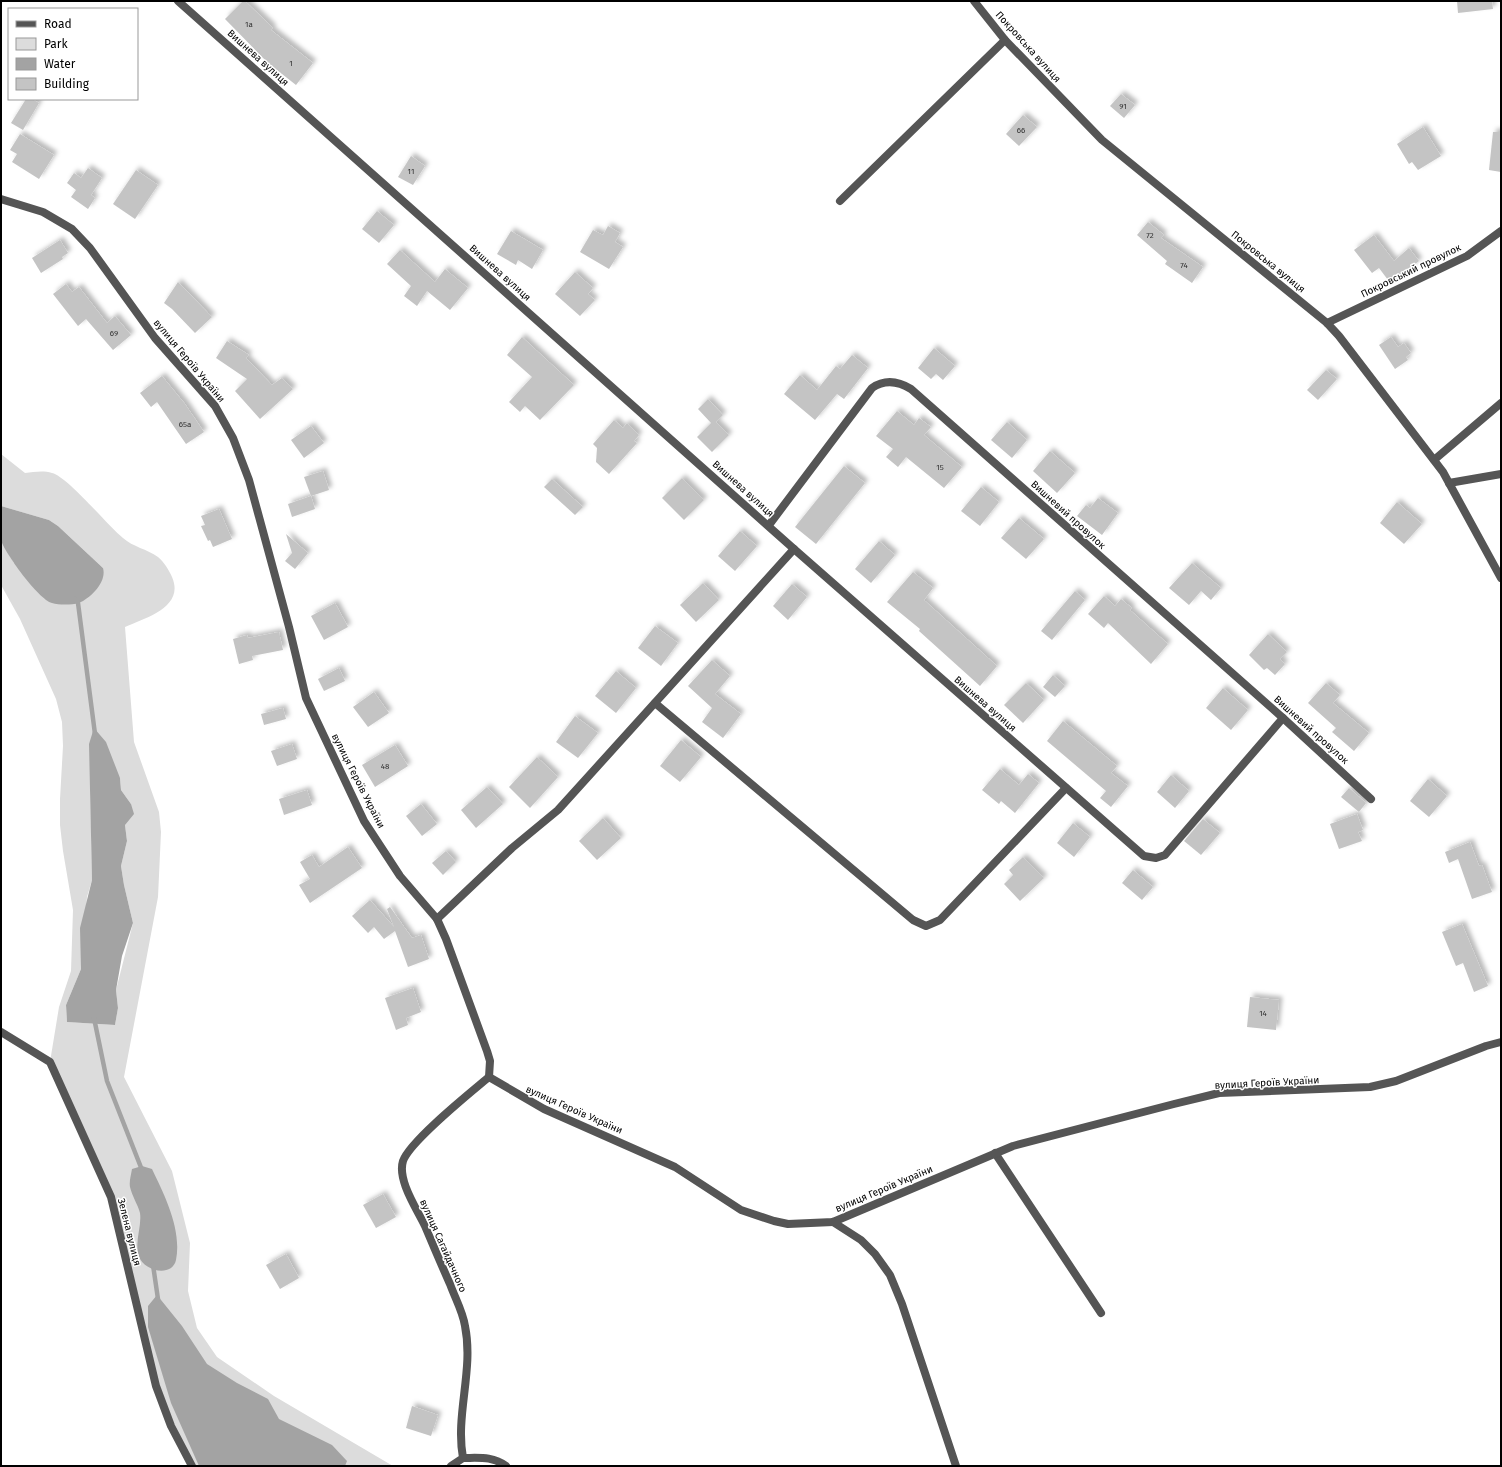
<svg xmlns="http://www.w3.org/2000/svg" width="1502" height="1467" viewBox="0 0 1502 1467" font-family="'Fira Sans',sans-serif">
<defs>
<filter id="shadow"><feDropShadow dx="3.5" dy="-3.5" stdDeviation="2" flood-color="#0004"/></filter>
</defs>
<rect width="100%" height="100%" fill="#fff"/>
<!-- green -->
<path fill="#dcdcdc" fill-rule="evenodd" d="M1 454 25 473C34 472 43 470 52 473 68 477 107 525 123 538 133 547 147 549 158 557 164 562 169 570 172 577 185 607 146 618 125 627L134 742 159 812 161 832 158 897 124 1077 172 1171 190 1243 188 1291 197 1328 217 1357 274 1396 393 1466H192L156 1386 111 1197 50 1062 59 1007 71 971 73 910 63 851 60 825V799L63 746 62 722 56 699 20 619 1 585V540L14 563 103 568 58 526 49 520 1 506ZM90 775 120 778 121 790 131 804 125 825 127 841 121 866 124 885 133 923 116 990 118 1008 115 1025 67 1022 66 1005 81 969 87 897 92 880Z"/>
<!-- water -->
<g fill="#a3a3a3">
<path d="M1 506 49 520 58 526 103 568C107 582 91 598 79 603 71 605 59 605 52 603 39 600 4 552 1 540 0 529 1 516 1 506Z"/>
<polygon points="94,728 106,742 120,778 121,790 131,804 134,814 125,825 127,841 121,866 124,885 133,923 122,956 116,990 118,1008 115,1025 67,1022 66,1005 81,969 80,928 92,880 89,744"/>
<path d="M142 1166 152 1169C165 1196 182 1230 176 1260 172 1278 143 1271 139 1256 134 1242 142 1227 140 1213 138 1205 132 1196 130 1187 129 1182 131 1175 132 1169Z"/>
<polygon points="157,1295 182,1326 207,1364 237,1383 268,1399 279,1419 332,1445 347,1461 345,1466 199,1466 171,1403 148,1327 148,1306"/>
</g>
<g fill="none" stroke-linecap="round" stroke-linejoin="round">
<!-- stream -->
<g stroke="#a3a3a3" stroke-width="4.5">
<polyline points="75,599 78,603 95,734"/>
<polyline points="94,1018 107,1081 142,1170"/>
<polyline points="153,1265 158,1299"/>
</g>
</g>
<!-- building -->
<g fill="#c4c4c4" filter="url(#shadow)">
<polygon points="243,1 245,1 273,28 271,30 313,63 296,85 268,63 225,19"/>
<polygon points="1457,1 1492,1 1493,9 1458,13"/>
<polygon points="1121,94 1135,105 1124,118 1110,106"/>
<polygon points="26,99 32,99 39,103 23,130 11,123"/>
<polygon points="1023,115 1037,127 1019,146 1006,134"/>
<polygon points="1423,127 1441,156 1418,170 1412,162 1409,164 1397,144"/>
<polygon points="1493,132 1501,132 1501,172 1489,170"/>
<polygon points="20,134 54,155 39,179 12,162 17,154 10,150"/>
<polygon points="411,156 425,166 413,185 398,177"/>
<polygon points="88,168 102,178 91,195 95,198 88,209 71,197 76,190 67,183 74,173 81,178"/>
<polygon points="136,170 158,185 135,219 113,204"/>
<polygon points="377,211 394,225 379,243 362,229"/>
<polygon points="1148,222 1164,235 1161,238 1203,267 1192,283 1165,264 1167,261 1137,235"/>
<polygon points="608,226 620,233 615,242 623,247 609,269 580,252 593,230 603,235"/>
<polygon points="511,231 543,250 532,269 518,260 516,265 497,254"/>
<polygon points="1374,235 1394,261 1409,248 1419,261 1391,284 1379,268 1372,273 1354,250"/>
<polygon points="60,240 68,253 62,257 63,259 41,273 32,258"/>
<polygon points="400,250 435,282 445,269 468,288 450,310 427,291 417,306 404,296 411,286 387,264"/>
<polygon points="575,272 593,288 588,294 595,300 580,316 555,294"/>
<polygon points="178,282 212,317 195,333 172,309 164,303"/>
<polygon points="66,284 72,292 79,287 107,323 115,316 131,335 113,350 86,319 78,326 53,294"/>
<polygon points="522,337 574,385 540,420 525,406 520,412 509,402 532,377 507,355"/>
<polygon points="1391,337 1398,347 1404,343 1411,353 1406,357 1408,360 1395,369 1379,345"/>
<polygon points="227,341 249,355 246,358 272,385 282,378 293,389 260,419 235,391 247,379 216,358"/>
<polygon points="934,348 955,366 943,380 936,374 931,379 918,368"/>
<polygon points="852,355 868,368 844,399 837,394 815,420 784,394 800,375 817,390 836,366 840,369"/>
<polygon points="1326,370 1337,379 1318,400 1307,390"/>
<polygon points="162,376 185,404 204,432 186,444 157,402 151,407 140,393"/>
<polygon points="708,399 723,415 716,422 729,435 712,452 697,437 711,423 698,409"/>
<polygon points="897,411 914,425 919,418 931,427 924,435 962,467 944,488 906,457 898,467 886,457 893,449 876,436"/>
<polygon points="614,420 623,428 627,423 639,435 634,441 637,443 609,474 596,462 597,448 593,444"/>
<polygon points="1007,422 1027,440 1012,458 991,440"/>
<polygon points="311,426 324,443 304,458 291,440"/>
<polygon points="1050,451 1075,473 1057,493 1033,471"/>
<polygon points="844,466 865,483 816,544 795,527"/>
<polygon points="323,471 329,490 311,496 304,477"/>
<polygon points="682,478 704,500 684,520 662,498"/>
<polygon points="552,479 583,507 575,515 544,487"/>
<polygon points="981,487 999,502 980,526 961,511"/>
<polygon points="311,496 315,509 292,517 288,504"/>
<polygon points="1098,498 1118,513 1102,535 1077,516 1086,505 1090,508"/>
<polygon points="1397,502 1422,524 1404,544 1380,523"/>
<polygon points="219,509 232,539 213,547 210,540 208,541 201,526 205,525 201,516"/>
<polygon points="1019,518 1044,539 1026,559 1001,538"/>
<polygon points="740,531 757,546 735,571 718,556"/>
<polygon points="286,534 308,553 295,569 285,561 292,553"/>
<polygon points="879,541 895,555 871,583 855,569"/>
<polygon points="1192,563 1221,588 1211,600 1201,591 1189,605 1169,588"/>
<polygon points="913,572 933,588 924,600 997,666 980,686 919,631 920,629 887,602"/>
<polygon points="703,583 719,600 696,622 680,605"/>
<polygon points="792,584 807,597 788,620 773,606"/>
<polygon points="1075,591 1085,600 1052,640 1041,631"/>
<polygon points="1104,596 1115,606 1121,599 1132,608 1130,610 1168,644 1151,664 1108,623 1104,628 1088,614"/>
<polygon points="335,603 348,627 324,640 311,616"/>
<polygon points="655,626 678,643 661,666 638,648"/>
<polygon points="279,632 283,650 252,656 253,660 239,664 233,639 247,635 248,638"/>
<polygon points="1268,634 1287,652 1280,659 1285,664 1275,675 1267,668 1264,670 1249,655"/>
<polygon points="712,660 730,676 715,694 741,714 723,738 702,722 712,708 688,686"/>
<polygon points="339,668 345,681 324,691 318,679"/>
<polygon points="616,671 636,688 616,713 595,696"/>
<polygon points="1053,675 1065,686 1055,697 1043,687"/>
<polygon points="1026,683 1044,700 1023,723 1004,705"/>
<polygon points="1326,683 1340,695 1333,703 1369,733 1354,751 1332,732 1336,728 1308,703"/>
<polygon points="1223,688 1248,710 1231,730 1206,708"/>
<polygon points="374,692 389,713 368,727 353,707"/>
<polygon points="283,708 286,719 264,725 261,714"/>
<polygon points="575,716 598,733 578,758 556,742"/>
<polygon points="1063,721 1117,766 1111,773 1128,786 1111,807 1100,798 1106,791 1047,741"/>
<polygon points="681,740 701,757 680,782 660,766"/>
<polygon points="292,744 297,759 277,766 271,751"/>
<polygon points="395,745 408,766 375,787 362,765"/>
<polygon points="537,757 558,777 530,808 509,787"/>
<polygon points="1000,769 1019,785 1028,774 1039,783 1015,813 1001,801 999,804 982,790"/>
<polygon points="1171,775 1189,791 1175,808 1157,792"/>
<polygon points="1428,779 1447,796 1429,817 1410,801"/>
<polygon points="487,787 503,804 476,828 461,810"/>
<polygon points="1349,788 1366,803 1359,812 1341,797"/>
<polygon points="307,790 312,805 284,815 279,799"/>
<polygon points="421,804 437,824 422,836 406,816"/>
<polygon points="1357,814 1363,830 1358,832 1362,841 1339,849 1330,824"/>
<polygon points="603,818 621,838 597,860 579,841"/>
<polygon points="1203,819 1220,833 1201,855 1184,841"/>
<polygon points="1073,823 1090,837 1074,857 1057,843"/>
<polygon points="1470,842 1479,866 1482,865 1492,892 1472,899 1458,859 1449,863 1445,852"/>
<polygon points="348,847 362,868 310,903 299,885 310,879 300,862 312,855 319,867"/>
<polygon points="446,851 456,862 443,875 432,863"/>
<polygon points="1023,857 1044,878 1020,901 1004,884 1013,875 1009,870"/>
<polygon points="1133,870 1153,887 1142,900 1122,883"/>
<polygon points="370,900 394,927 387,909 390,907 412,938 421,935 429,959 408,967 395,931 384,939 374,927 368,933 352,916"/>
<polygon points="1462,924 1488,986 1474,992 1463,963 1456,966 1442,932"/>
<polygon points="413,988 421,1012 406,1018 408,1025 396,1030 385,998"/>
<polygon points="1250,997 1279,1000 1276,1030 1247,1027"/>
<polygon points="383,1194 396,1217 376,1228 363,1205"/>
<polygon points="286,1254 299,1278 280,1289 266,1265"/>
<polygon points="412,1406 438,1415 431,1436 406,1428"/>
</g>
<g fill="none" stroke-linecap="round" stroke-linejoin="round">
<!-- service -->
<g stroke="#555" stroke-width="8">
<polyline points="840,201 1005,40"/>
<polyline points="995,1153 1101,1313"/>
</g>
<!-- minor -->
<g stroke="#555" stroke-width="8">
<polyline points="178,1 794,549 1144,856 1156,858 1165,855 1283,718"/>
<polyline points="1,199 43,212 72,229 90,248 155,338 215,406 233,438 249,480 289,627 306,698 364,821 400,876 437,919 446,939 487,1051 490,1061 489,1077 544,1109 675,1167 741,1210 774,1221 788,1224 833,1222 1013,1146 1174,1104 1219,1093 1370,1087 1396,1081 1486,1046 1501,1042"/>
<polyline points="1327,323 1467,256 1501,231"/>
<polyline points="1434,460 1501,403"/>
<polyline points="1449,483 1501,474"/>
<path d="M769 525 872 388C885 379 898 381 911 389L1283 718 1371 799"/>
<polyline points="655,703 913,920 926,926 940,920 1066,788"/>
<polyline points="437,919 512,848 558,810 794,549"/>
<polyline points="1,1032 50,1062 111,1197 156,1386 171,1426 192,1466"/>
<polyline points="833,1222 861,1240 875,1254 890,1275 902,1304 956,1466"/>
<path d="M463 1458C479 1458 493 1456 506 1466"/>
<path d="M451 1466 463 1458C455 1415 474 1370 465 1326 463 1312 455 1298 450 1284 441 1264 433 1245 425 1226 417 1209 397 1180 403 1161 410 1141 470 1093 489 1077"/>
</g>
<!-- tertiary -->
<polyline stroke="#555" stroke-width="8" points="974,1 1005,40 1102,140 1327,323 1339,336 1443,472 1501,578"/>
</g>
<g text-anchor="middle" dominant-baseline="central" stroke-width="3" stroke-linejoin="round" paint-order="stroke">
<!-- number labels -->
<g font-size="8" fill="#313131">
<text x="249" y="24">1а</text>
<text x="291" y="63">1</text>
<text x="1123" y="106">91</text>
<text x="1021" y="130">66</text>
<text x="411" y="171">11</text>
<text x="1150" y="235">72</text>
<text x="1184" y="265">74</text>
<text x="114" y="333">69</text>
<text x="185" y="424">65а</text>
<text x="940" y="467">15</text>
<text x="385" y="766">48</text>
<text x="1263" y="1013">14</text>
</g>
<!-- street labels -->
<g font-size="10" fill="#000" stroke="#fff">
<text transform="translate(1028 47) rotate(48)">Покровська вулиця</text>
<text transform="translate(258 58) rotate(42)">Вишнева вулиця</text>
<text transform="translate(1268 262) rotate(39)">Покровська вулиця</text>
<text transform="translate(1411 271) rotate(-26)">Покровський провулок</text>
<text transform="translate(500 273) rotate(42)">Вишнева вулиця</text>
<text transform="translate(189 361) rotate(50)">вулиця Героїв України</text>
<text transform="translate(743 489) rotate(42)">Вишнева вулиця</text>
<text transform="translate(1068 515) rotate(42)">Вишневий провулок</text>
<text transform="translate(985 704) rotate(41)">Вишнева вулиця</text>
<text transform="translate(1311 730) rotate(42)">Вишневий провулок</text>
<text transform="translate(358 781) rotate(63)">вулиця Героїв України</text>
<text transform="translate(1267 1083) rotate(-3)">вулиця Героїв України</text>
<text transform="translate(574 1110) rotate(24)">вулиця Героїв України</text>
<text transform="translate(884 1189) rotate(-23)">вулиця Героїв України</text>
<text transform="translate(129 1232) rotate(76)">Зелена вулиця</text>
<text transform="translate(443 1246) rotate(66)">вулиця Сагайдачного</text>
</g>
</g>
<!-- border -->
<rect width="1502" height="1467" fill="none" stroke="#000000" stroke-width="4"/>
<!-- legend -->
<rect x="8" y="8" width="130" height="92" fill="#ffffff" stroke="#999999"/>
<rect x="16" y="21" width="20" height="6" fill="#555555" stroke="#999999"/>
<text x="44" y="28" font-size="12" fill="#000000">Road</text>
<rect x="16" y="38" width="20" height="12" fill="#dcdcdc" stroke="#999999"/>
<text x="44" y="48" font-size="12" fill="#000000">Park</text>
<rect x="16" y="58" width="20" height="12" fill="#a3a3a3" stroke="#999999"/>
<text x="44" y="68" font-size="12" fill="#000000">Water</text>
<rect x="16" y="78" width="20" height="12" fill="#c4c4c4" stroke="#999999"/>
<text x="44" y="88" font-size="12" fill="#000000">Building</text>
</svg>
